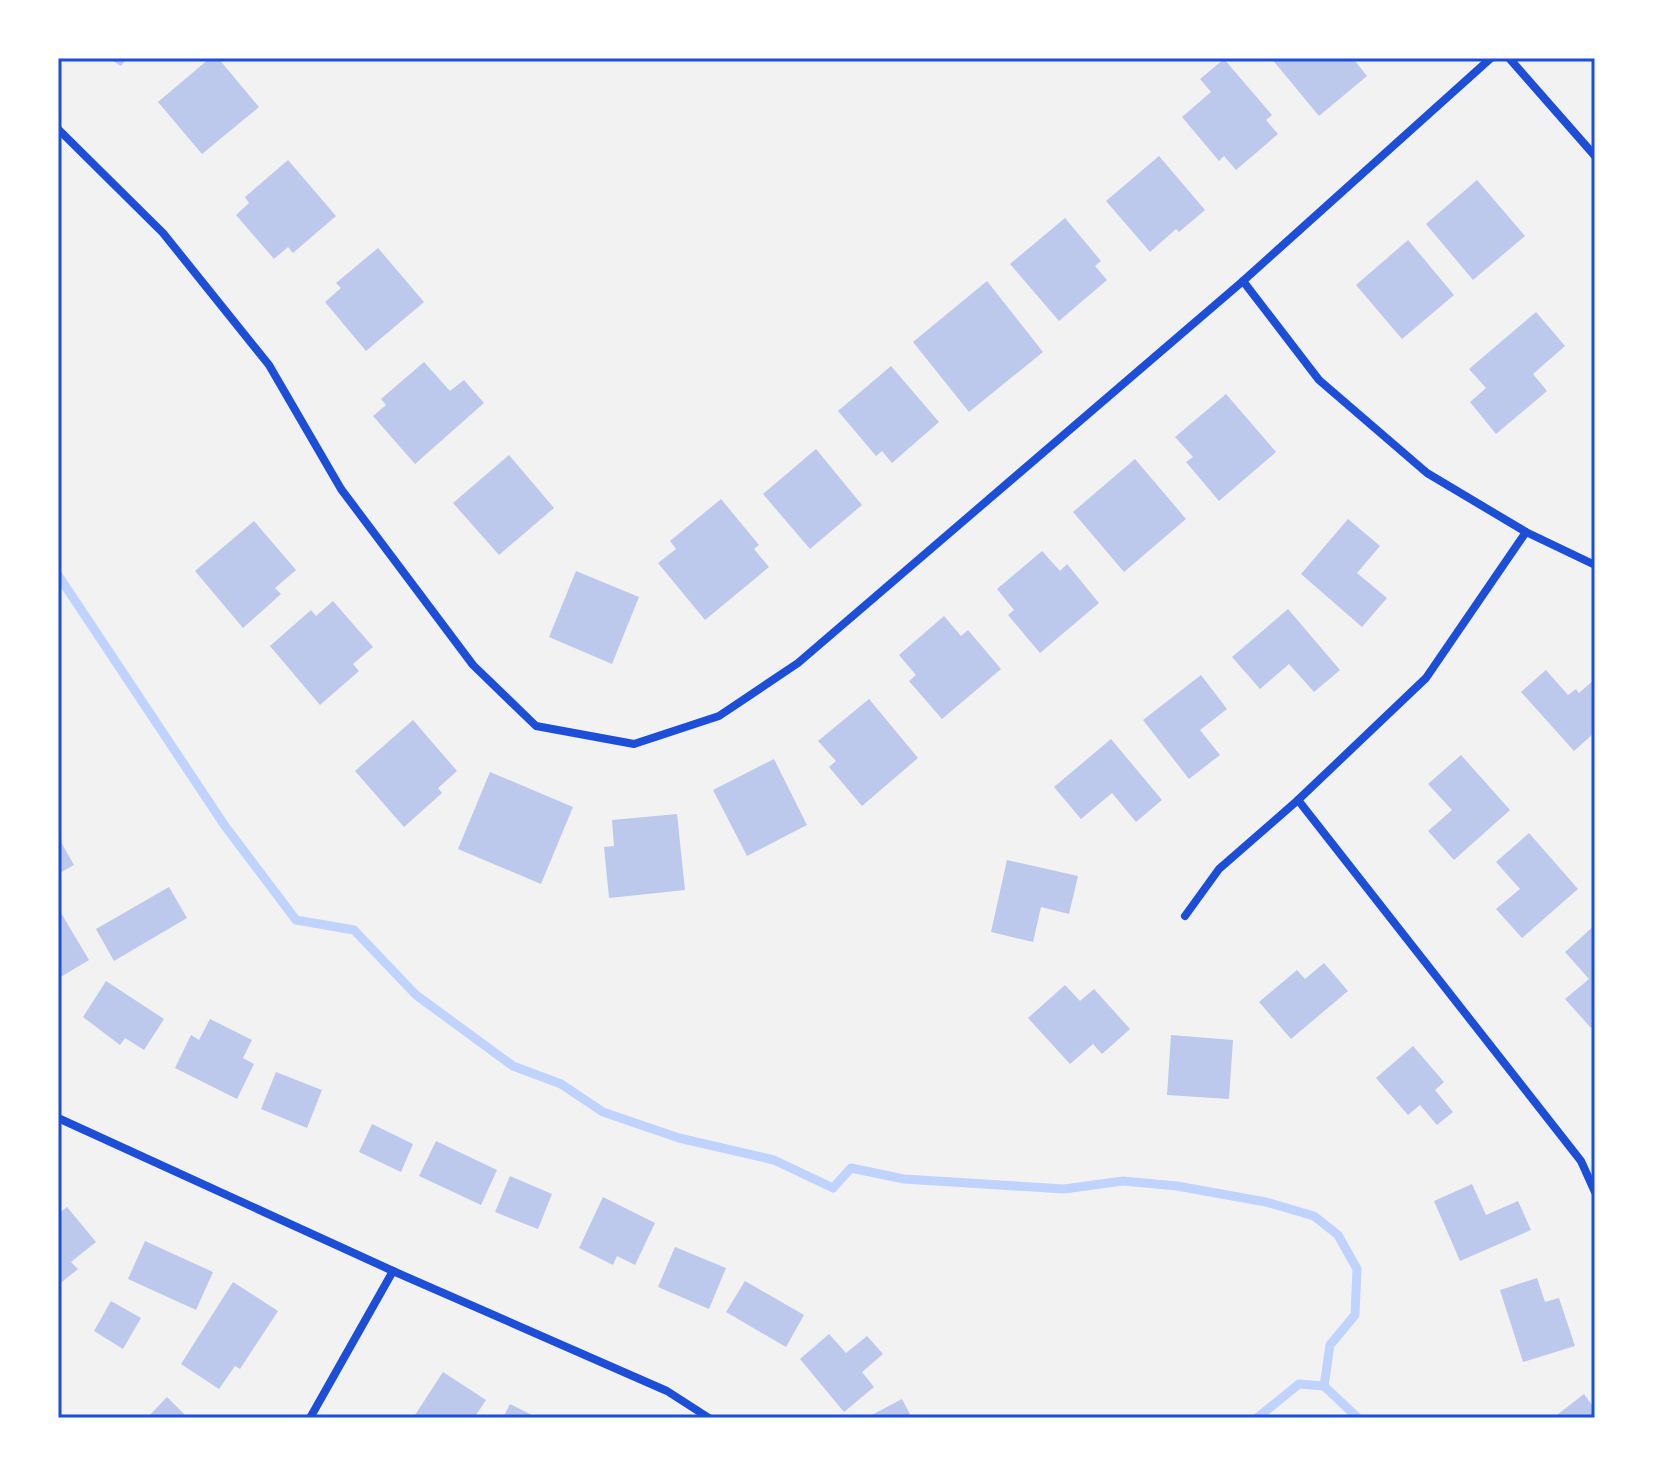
<svg xmlns="http://www.w3.org/2000/svg" width="1653" height="1476" viewBox="0 0 1653 1476" font-family="'Libre Baskerville',serif">
<rect width="100%" height="100%" fill="#f2f2f2"/>
<g fill="none" stroke-linecap="round" stroke-linejoin="round">
<!-- stream -->
<g stroke="#bfd3fe" stroke-width="9">
<polyline points="58,575 225,826 296,920 354,930 416,995 513,1066 561,1084 603,1112 679,1138 774,1160 833,1188 851,1168 904,1179 1064,1189 1123,1181 1177,1186 1266,1202 1314,1216 1338,1235 1357,1269 1355,1315 1330,1345 1324,1386"/>
<polyline points="1324,1386 1358,1418"/>
<polyline points="1257,1418 1299,1384 1324,1386"/>
</g>
</g>
<!-- building -->
<g fill="#bdc9ec">
<polygon points="108,58 127,58 121,66"/>
<polygon points="210,58 218,58 259,107 202,154 158,102"/>
<polygon points="1271,58 1358,58 1355,61 1367,76 1319,116"/>
<polygon points="1224,59 1272,115 1266,120 1278,134 1236,170 1224,156 1219,161 1182,117 1211,92 1200,79"/>
<polygon points="1159,156 1205,210 1179,232 1176,229 1150,252 1106,201"/>
<polygon points="288,160 336,216 293,253 288,247 274,259 236,215 249,203 245,197"/>
<polygon points="1477,180 1525,236 1473,280 1426,224"/>
<polygon points="1065,218 1101,261 1095,266 1107,280 1059,321 1010,264"/>
<polygon points="1408,240 1454,295 1402,339 1356,285"/>
<polygon points="378,248 424,302 366,351 325,302 341,288 336,283"/>
<polygon points="987,281 1043,352 969,412 913,342"/>
<polygon points="1536,312 1565,346 1533,374 1547,391 1496,434 1470,402 1486,388 1469,369"/>
<polygon points="424,362 450,391 464,380 484,403 415,464 373,416 386,405 381,399"/>
<polygon points="891,366 939,422 892,463 882,451 876,456 838,411"/>
<polygon points="1226,394 1276,452 1219,501 1186,462 1193,457 1175,437"/>
<polygon points="816,449 862,505 810,549 763,494"/>
<polygon points="509,455 554,508 499,555 453,503"/>
<polygon points="1135,459 1186,519 1124,572 1073,512"/>
<polygon points="721,499 759,545 754,549 769,567 705,620 658,563 676,549 670,541"/>
<polygon points="1348,519 1380,546 1357,573 1387,598 1362,627 1301,574"/>
<polygon points="254,521 296,570 275,588 281,594 243,628 195,571"/>
<polygon points="1042,551 1060,571 1067,564 1099,603 1040,653 1008,615 1014,610 997,589"/>
<polygon points="576,571 639,597 612,664 549,637"/>
<polygon points="333,601 373,647 353,664 359,671 320,705 270,646 311,610 316,616"/>
<polygon points="1288,609 1340,670 1314,692 1289,664 1260,689 1232,657"/>
<polygon points="944,616 961,636 968,630 1001,669 942,719 909,681 916,675 899,655"/>
<polygon points="1546,670 1568,695 1576,689 1579,693 1595,679 1595,732 1574,751 1521,692"/>
<polygon points="1201,675 1227,709 1200,730 1220,755 1189,779 1143,720"/>
<polygon points="869,699 918,758 862,806 829,767 836,761 818,741"/>
<polygon points="413,720 457,771 438,788 442,793 404,827 355,771"/>
<polygon points="1111,739 1162,800 1136,822 1112,793 1081,819 1054,787"/>
<polygon points="1461,755 1510,810 1454,860 1428,831 1452,810 1428,784"/>
<polygon points="774,759 807,825 747,856 713,790"/>
<polygon points="490,772 573,807 541,884 458,849"/>
<polygon points="677,814 685,890 609,898 604,847 614,846 612,820"/>
<polygon points="1529,833 1578,889 1522,938 1496,909 1520,889 1496,862"/>
<polygon points="61,842 74,865 58,874 58,843"/>
<polygon points="1007,860 1078,876 1069,914 1041,907 1033,942 991,932"/>
<polygon points="169,887 187,918 114,961 96,929"/>
<polygon points="58,908 89,960 59,978 58,976"/>
<polygon points="1595,925 1595,1024 1591,1028 1565,999 1589,979 1565,952"/>
<polygon points="1324,963 1348,991 1291,1039 1259,1002 1297,970 1305,979"/>
<polygon points="106,981 164,1019 144,1050 125,1038 120,1045 83,1017"/>
<polygon points="1065,985 1080,1001 1094,989 1130,1029 1102,1054 1093,1044 1070,1064 1028,1018"/>
<polygon points="210,1019 252,1040 243,1058 254,1064 237,1099 175,1068 191,1035 199,1040"/>
<polygon points="1171,1035 1233,1040 1229,1099 1167,1095"/>
<polygon points="1413,1046 1444,1082 1435,1090 1453,1112 1437,1125 1420,1105 1408,1115 1376,1078"/>
<polygon points="276,1072 322,1090 307,1128 261,1109"/>
<polygon points="372,1124 413,1144 401,1172 359,1152"/>
<polygon points="436,1141 497,1170 481,1205 419,1176"/>
<polygon points="510,1176 552,1194 538,1229 495,1212"/>
<polygon points="1472,1184 1486,1215 1518,1201 1531,1230 1460,1261 1434,1201"/>
<polygon points="603,1197 655,1223 635,1265 617,1256 613,1265 579,1248"/>
<polygon points="67,1207 96,1242 71,1262 78,1269 58,1285 58,1214"/>
<polygon points="145,1241 213,1272 196,1310 128,1279"/>
<polygon points="675,1247 726,1268 709,1309 658,1287"/>
<polygon points="1537,1278 1545,1302 1559,1298 1575,1346 1523,1362 1500,1290"/>
<polygon points="745,1281 804,1315 786,1347 726,1312"/>
<polygon points="233,1282 278,1311 240,1369 235,1366 219,1389 181,1364"/>
<polygon points="111,1301 141,1318 123,1349 94,1331"/>
<polygon points="829,1334 846,1353 867,1336 883,1354 862,1372 874,1387 844,1412 800,1359"/>
<polygon points="443,1372 486,1400 474,1418 413,1418"/>
<polygon points="1584,1394 1595,1409 1595,1418 1553,1418"/>
<polygon points="167,1397 188,1418 147,1418"/>
<polygon points="902,1399 912,1418 866,1418"/>
<polygon points="510,1404 538,1418 503,1418"/>
</g>
<g fill="none" stroke-linecap="round" stroke-linejoin="round">
<!-- minor -->
<g stroke="#1d4ed8" stroke-width="8">
<polyline points="1509,58 1595,156"/>
<polyline points="58,129 163,233 269,365 341,489 473,665 536,726 634,744 719,716 798,663 1243,281 1491,58"/>
<polyline points="1243,281 1319,380 1427,473 1526,532 1595,565"/>
<polyline points="1298,800 1581,1161 1595,1192"/>
<polyline points="1185,916 1219,869 1298,800 1426,678 1526,532"/>
<polyline points="58,1118 393,1271 667,1391 709,1418"/>
<polyline points="310,1418 393,1271"/>
</g>
</g>
<!-- border -->
<rect width="1653" height="1476" fill="none" stroke="#ffffff" stroke-width="120"/>
<rect x="60" y="60" width="1533" height="1356" fill="none" stroke="#1d4ed8" stroke-width="3"/>
</svg>
